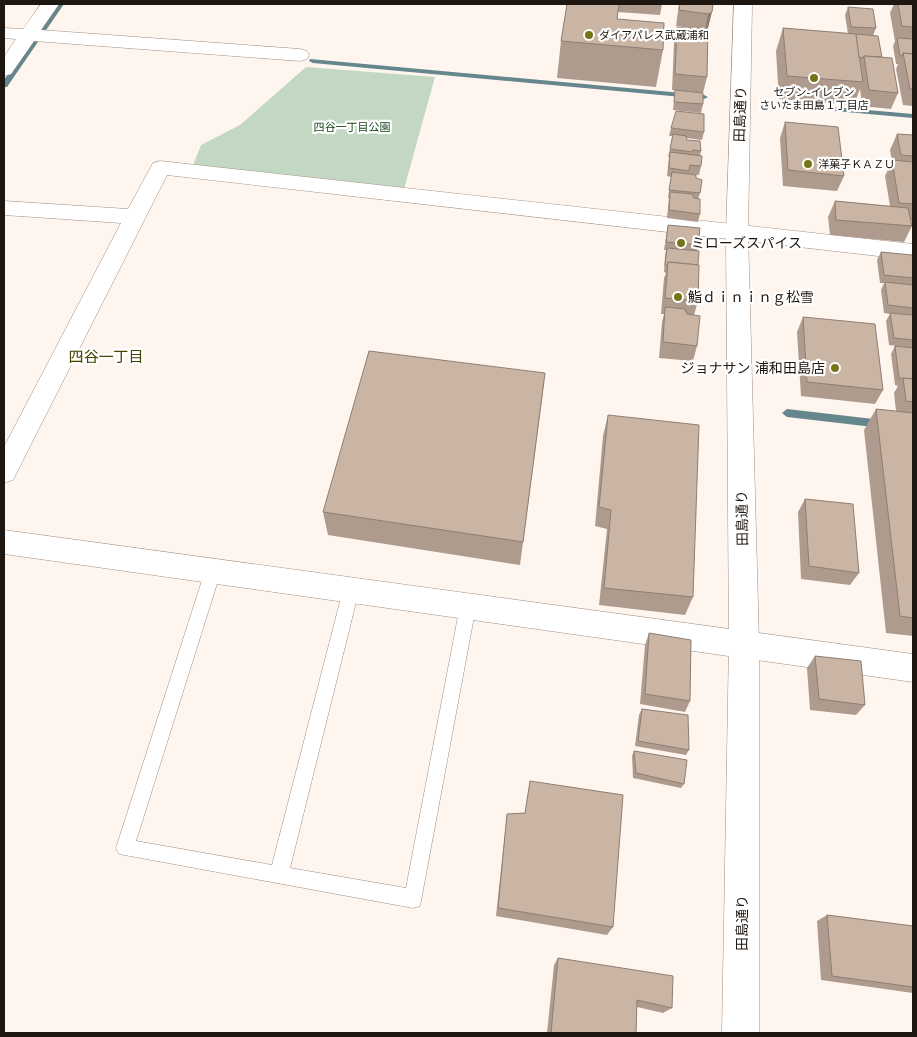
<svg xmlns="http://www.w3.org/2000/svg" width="917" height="1037" viewBox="0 0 917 1037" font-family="'DejaVu Sans','Noto Sans JP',sans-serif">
<rect width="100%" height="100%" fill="#fff5ef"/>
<!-- green -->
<polygon fill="#c2d8c2" points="306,67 435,77 404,189 192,168 201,145 240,125"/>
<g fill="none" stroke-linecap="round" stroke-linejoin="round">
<!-- stream -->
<g fill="#65868c" fill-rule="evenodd">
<polygon points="57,4 64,4 7,87 4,87 4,80"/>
<polygon points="310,59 704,95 708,97 704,99 313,63 309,61"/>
<polygon points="776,102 913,114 913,118 779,106 776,106"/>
<polygon points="787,409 882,420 887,424 882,428 787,417 782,413"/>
</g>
<defs>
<polygon id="service" points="213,564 218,566 221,571 136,841 272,865 343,590 345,585 351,583 357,585 359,590 290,868 406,888 460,606 462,601 468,599 474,601 476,606 420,906 413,908 119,854 116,848 205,571 208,566"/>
<g id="minor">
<polygon points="41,4 59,4 41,30 300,49 307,51 309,55 307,59 300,61 34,41 11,74 4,76 4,57 16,39 4,38 4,28 23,29"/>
<polygon points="160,161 913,244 913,260 167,175 13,480 4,483 4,447 121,223 4,215 4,201 128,209 153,163"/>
<polygon points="4,530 913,654 913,682 4,554"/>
</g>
<polygon id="tertiary" points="734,4 752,4 748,232 759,644 759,1033 722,1033 729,644 726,232"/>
</defs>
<!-- service casing -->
<use href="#service" stroke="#a18c7d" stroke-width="1"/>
<!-- minor casing -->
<use href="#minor" stroke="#a18c7d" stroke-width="1"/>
<!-- tertiary casing -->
<use href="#tertiary" stroke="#a18c7d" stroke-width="1"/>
<!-- service -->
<use href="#service" fill="#fff" fill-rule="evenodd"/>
<!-- minor -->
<use href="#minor" fill="#fff" fill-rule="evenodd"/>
<!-- tertiary -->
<use href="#tertiary" fill="#fff" fill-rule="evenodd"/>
</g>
<!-- wall -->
<g fill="#ae9b8d">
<polygon points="567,4 662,4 660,15 618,12 617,19 663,50 656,87 557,78 561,41"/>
<polygon points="679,4 713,4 708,28 706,30 707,77 703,93 672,90 674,43 677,27 691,28 676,26"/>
<polygon points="894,4 913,4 913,106 903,105 896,69 898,64 896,64 893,46 895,41 890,13"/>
<polygon points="848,7 876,28 873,36 882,57 898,93 891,109 862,106 860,89 854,105 779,99 776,51 783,28 848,34 845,15"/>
<polygon points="675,90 703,104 701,113 673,110"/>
<polygon points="785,122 844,176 837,191 783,186 780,138"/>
<polygon points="671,128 704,132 702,140 686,138 687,140 701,151 700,156 701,166 699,175 688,174 696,178 700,193 698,199 700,214 698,222 667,218 669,198 668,198 671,177 667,176 669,157 668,157 673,136 669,136"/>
<polygon points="897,134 913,135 913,221 911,221 912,226 904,242 830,235 828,217 835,201 890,206 885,176 892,161 890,150"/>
<polygon points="668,225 698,245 697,251 698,301 694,315 697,346 693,361 659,358 662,322 664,314 661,314 664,278 666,273 664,272 665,256 666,250 664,250"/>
<polygon points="881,252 913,261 913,283 912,285 913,285 913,348 889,345 886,321 890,314 884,313 881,290 884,283 880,283 877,260"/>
<polygon points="803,317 883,390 875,404 801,396 797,332"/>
<polygon points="895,346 913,348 913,636 886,633 864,430 876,409 896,411 894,393 898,386 895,385 891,354"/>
<polygon points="545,373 520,565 328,535 323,512"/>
<polygon points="608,415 693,597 685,615 599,605 607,529 595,526 603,436"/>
<polygon points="805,499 859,573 850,585 801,579 798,512"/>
<polygon points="649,633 690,701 685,712 640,704 645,645"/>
<polygon points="815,656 865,705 856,715 810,710 807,668"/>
<polygon points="642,709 689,750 686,755 635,746 639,715"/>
<polygon points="634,751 684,784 681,788 633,778 632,756"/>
<polygon points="530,781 613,927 607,935 496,916 507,814 525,813"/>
<polygon points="827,915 913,926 913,993 821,980 817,921"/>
<polygon points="558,958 672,1008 663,1013 637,1007 636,1033 547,1033 554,965"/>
</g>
<!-- shaded-wall -->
<g fill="#8d7e73">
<polygon points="712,12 708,28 705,30 708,14"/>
<polygon points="545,373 542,399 520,565 523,542"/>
</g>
<!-- building -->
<g fill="#cab4a4" stroke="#8d7e73">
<polygon points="567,4 619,4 617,19 664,23 663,50 561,41"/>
<polygon points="680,4 713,4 712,12 708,14 679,10"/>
<polygon points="898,4 913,4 913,27 902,26"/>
<polygon points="848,7 873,9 876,28 851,27"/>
<polygon points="677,27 708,30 707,77 675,74"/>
<polygon points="783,28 856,34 863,82 787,76"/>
<polygon points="856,34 878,36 882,57 864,56 863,58 859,57"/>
<polygon points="897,38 913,39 913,54 903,53 902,56 900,56"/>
<polygon points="903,53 913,54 913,89 910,89"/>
<polygon points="864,56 892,58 898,93 869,90"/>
<polygon points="675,90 703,93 703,104 674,102"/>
<polygon points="676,111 704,114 704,132 671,128"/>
<polygon points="785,122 838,127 844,176 788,170"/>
<polygon points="673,134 686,136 687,140 700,141 701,151 693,150 692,152 670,149"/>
<polygon points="897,134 913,135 913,156 901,155"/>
<polygon points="670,152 702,156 701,166 690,165 689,171 669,168"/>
<polygon points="892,160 913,162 913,204 899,203"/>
<polygon points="672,172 696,175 696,178 702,180 700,193 669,190"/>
<polygon points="670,192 692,194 694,198 700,199 700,214 669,210"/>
<polygon points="835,201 908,208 912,226 836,220"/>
<polygon points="668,225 700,228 698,245 666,242"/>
<polygon points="667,248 699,251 698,265 668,262 668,265 665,265"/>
<polygon points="881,252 912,255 913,261 913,278 884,275"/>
<polygon points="668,262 699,265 698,301 665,298"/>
<polygon points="885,282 913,285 913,308 888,305"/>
<polygon points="665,307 685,309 687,314 700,316 697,346 663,342"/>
<polygon points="890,313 913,315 913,340 894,338"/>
<polygon points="803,317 875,324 883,390 807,382"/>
<polygon points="895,346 913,348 913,379 899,378"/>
<polygon points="369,351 545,373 523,542 323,512"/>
<polygon points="903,378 913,379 913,402 906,401"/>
<polygon points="876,409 913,413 913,618 900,616"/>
<polygon points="608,415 699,425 693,597 604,588 611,510 599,507"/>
<polygon points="805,499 853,504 859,573 809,566"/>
<polygon points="649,633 691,640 690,701 645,694"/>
<polygon points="815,656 861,661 865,705 819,699"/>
<polygon points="642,709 688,715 689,750 638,741"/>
<polygon points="634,751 687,760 684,784 636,773"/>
<polygon points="530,781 623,795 613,927 498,908 507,814 525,813"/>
<polygon points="827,915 913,926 913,987 832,976"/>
<polygon points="558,958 673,976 672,1008 637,1000 636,1033 551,1033"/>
</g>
<!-- markers -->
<g fill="#757419" stroke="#fff" stroke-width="2">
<circle cx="589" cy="35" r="5"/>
<circle cx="814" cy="78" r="5"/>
<circle cx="808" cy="164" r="5"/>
<circle cx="681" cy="243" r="5"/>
<circle cx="678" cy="297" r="5"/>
<circle cx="835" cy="368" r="5"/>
</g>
<g text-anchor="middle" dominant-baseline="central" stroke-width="4.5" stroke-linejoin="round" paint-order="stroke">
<!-- far-poi labels -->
<g font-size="11" fill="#1e1610" stroke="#fff" text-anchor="start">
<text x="599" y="35">ダイアパレス武蔵浦和</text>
<text x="814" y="92" text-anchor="middle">セブン-イレブン<tspan x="814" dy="13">さいたま田島１丁目店</tspan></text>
<text x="818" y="164">洋菓子ＫＡＺＵ</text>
</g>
<!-- far-park labels -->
<g font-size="11" fill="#1a481e" stroke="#fff">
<text x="352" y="127">四谷一丁目公園</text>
</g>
<!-- street labels -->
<g font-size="14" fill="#1e1610" stroke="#fff">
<text transform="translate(740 114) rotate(-88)">田島通り</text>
<text transform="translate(742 518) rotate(-91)">田島通り</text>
<text transform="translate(742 923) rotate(-90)">田島通り</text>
</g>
<!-- poi labels -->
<g font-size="14" fill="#1e1610" stroke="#fff" text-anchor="start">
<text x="691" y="243">ミローズスパイス</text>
<text x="688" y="297">鮨ｄｉｎｉｎｇ松雪</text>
<text x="825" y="368" text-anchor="end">ジョナサン 浦和田島店</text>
</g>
<!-- neighbourhood labels -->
<g font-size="15" fill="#444300" stroke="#fff">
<text x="106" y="357">四谷一丁目</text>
</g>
</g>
<!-- border -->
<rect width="917" height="1037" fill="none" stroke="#1e1610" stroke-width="10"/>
</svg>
